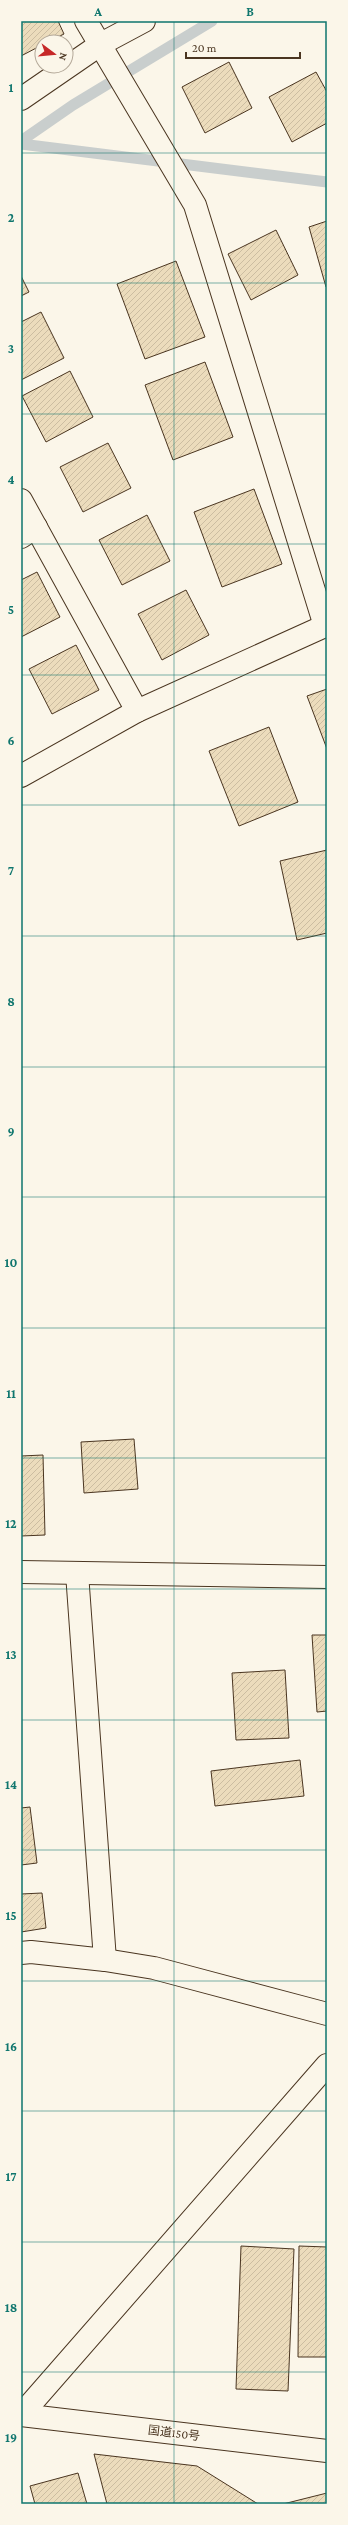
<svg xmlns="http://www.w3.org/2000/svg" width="348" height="2525" viewBox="0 0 348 2525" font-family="'Crimson Pro','Noto Sans JP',serif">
<defs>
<pattern id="building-hatch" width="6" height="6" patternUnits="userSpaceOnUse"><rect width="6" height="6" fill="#ecdcbc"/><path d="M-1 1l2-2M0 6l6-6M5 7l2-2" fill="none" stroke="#ccbda1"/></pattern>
</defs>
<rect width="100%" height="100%" fill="#fbf6e9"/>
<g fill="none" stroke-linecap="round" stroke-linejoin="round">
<!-- stream -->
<g stroke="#c9cecd" stroke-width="11">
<polyline points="21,141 73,105 212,21"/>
<polyline points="21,144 327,182"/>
</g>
</g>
<!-- building -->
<g fill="url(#building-hatch)" stroke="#4a3520">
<polygon points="21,21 58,21 64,34 48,42 42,42 42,45 21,56"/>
<polygon points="229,62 252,108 205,133 182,87"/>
<polygon points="316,72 327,92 327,123 292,142 269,97"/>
<polygon points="327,221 327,287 326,287 309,227"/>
<polygon points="276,230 298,275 251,300 228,254"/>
<polygon points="176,261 205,337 145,359 117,284"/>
<polygon points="21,276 29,292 21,296"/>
<polygon points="41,312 64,358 21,380 21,322"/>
<polygon points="205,362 233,437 173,460 145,385"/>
<polygon points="70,371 93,417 46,442 22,396"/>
<polygon points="108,443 131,488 83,512 60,467"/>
<polygon points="254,489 282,564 222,587 194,512"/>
<polygon points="147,515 170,561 122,585 99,540"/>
<polygon points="37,572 60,617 21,637 21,580"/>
<polygon points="186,590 209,635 162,660 138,614"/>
<polygon points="76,645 99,690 52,714 29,669"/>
<polygon points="327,689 327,749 307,696"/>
<polygon points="269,727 298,802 239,826 209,751"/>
<polygon points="327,850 327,933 297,940 280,861"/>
<polygon points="134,1439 138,1489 84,1493 81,1442"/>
<polygon points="43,1455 45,1535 21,1536 21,1456"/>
<polygon points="312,1635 327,1635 327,1711 317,1712"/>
<polygon points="285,1670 289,1738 236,1740 232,1673"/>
<polygon points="300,1760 304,1796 215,1806 211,1771"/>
<polygon points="30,1807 37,1863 21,1865 21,1808"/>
<polygon points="42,1893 46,1928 21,1932 21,1894"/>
<polygon points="241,2246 294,2249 288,2391 236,2389"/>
<polygon points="299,2246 327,2247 327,2357 298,2357"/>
<polygon points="94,2454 197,2466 258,2504 107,2504"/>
<polygon points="78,2473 87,2504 35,2504 30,2486"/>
<polygon points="327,2493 327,2504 283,2504"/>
</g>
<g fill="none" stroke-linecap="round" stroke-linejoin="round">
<defs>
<g id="minor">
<polyline points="86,21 195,205 325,626"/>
<polyline points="21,99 101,44 144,21"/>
<polyline points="21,500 137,711"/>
<polyline points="21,537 36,527"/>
<polyline points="21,1572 327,1577"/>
<polyline points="77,1573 105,1960"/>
<polyline points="21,1953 31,1952 105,1960 154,1968 327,2014"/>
<polyline points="21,2415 327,2065"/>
</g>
<polyline id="tertiary" points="21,776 137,711 327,625"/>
<polyline id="trunk" points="21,2415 327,2451"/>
</defs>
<!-- minor casing -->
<use href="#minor" stroke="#4a3520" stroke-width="24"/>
<!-- tertiary casing -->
<use href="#tertiary" stroke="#4a3520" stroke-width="24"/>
<!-- trunk casing -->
<use href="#trunk" stroke="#4a3520" stroke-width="24"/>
<!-- minor -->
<use href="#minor" stroke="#fbf6e9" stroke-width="22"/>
<!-- tertiary -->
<use href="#tertiary" stroke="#fbf6e9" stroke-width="22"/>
<!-- trunk -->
<use href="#trunk" stroke="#fbf6e9" stroke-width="22"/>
</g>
<!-- grid -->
<path fill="none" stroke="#0f766e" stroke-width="1" stroke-opacity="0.55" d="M174 21V2504M21 153H327M21 283H327M21 414H327M21 544H327M21 675H327M21 805H327M21 936H327M21 1067H327M21 1197H327M21 1328H327M21 1458H327M21 1589H327M21 1720H327M21 1850H327M21 1981H327M21 2111H327M21 2242H327M21 2372H327"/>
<g text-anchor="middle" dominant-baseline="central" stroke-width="3" stroke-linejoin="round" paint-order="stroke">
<!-- street labels -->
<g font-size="12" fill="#4a3520" stroke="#fbf6e9">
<text transform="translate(174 2433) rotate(7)">国道150号</text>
</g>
</g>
<!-- border -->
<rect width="348" height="2525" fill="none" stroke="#fbf6e9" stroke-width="44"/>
<!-- north arrow -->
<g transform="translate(54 54) rotate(106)"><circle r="19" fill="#fbf6e9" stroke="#b4a999"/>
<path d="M0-3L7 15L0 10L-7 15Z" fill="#c62828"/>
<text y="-6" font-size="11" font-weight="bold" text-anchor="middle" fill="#4a3520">N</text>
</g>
<!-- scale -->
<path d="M186 52v6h114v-6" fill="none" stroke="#4a3520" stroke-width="2"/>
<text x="192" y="52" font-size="12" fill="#4a3520" stroke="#fbf6e9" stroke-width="3" paint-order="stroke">20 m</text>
<rect x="22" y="22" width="304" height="2481" fill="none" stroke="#0f766e" stroke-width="1.5"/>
<g font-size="13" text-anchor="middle" font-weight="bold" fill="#0f766e">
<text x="98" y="16">A</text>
<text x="250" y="16">B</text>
<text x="11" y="92">1</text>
<text x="11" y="222">2</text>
<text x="11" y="353">3</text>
<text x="11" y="484">4</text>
<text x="11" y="614">5</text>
<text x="11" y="745">6</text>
<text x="11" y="875">7</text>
<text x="11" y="1006">8</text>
<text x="11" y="1136">9</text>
<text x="11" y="1267">10</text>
<text x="11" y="1398">11</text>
<text x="11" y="1528">12</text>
<text x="11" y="1659">13</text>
<text x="11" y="1789">14</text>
<text x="11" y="1920">15</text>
<text x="11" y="2051">16</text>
<text x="11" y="2181">17</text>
<text x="11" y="2312">18</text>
<text x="11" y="2442">19</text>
</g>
</svg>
